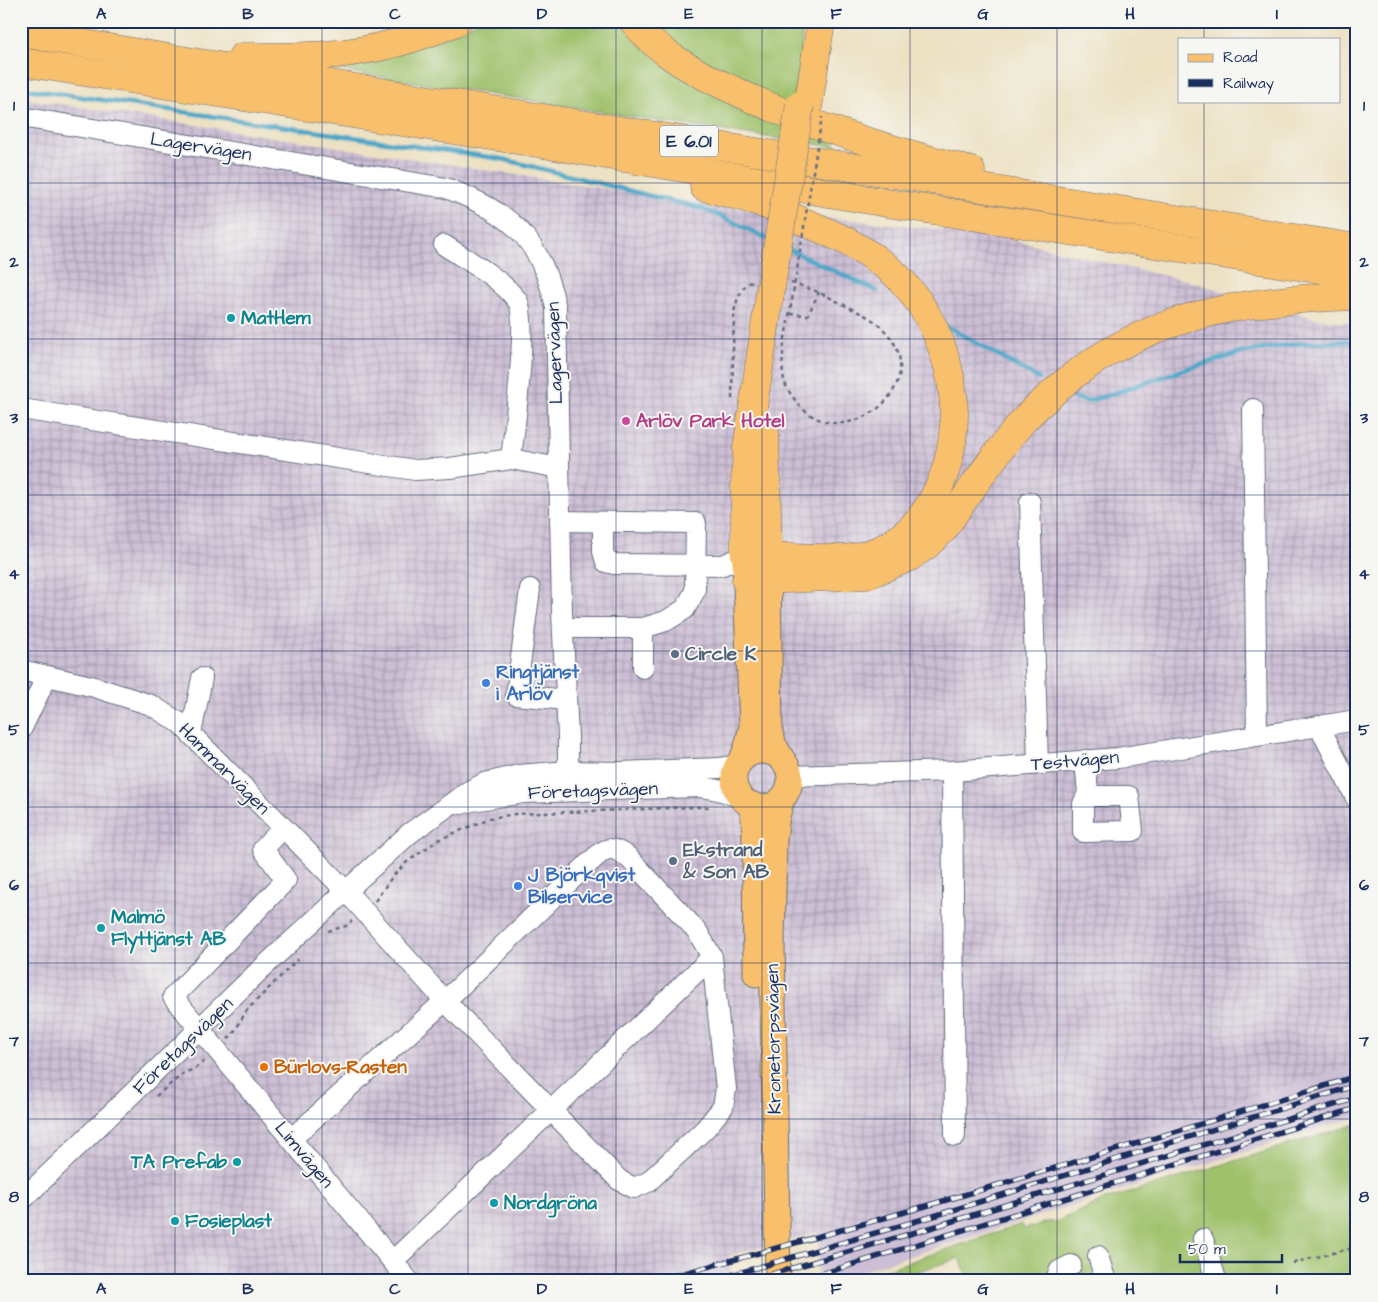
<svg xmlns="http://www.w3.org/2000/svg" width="1378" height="1302" viewBox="0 0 1378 1302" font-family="'Architects Daughter',sans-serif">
<defs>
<pattern id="industrial-grid" width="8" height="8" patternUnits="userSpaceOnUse" patternTransform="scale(1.25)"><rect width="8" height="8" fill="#ccbed4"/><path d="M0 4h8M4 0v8" fill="none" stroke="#a59baf"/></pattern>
</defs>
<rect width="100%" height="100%" fill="#f6f6f2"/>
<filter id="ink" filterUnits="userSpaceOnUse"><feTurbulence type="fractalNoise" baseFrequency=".02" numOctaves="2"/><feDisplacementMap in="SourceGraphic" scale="10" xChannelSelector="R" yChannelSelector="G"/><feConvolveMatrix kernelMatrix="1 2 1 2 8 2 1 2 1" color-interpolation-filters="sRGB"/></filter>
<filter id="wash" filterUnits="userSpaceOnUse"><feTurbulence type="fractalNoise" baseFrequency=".0096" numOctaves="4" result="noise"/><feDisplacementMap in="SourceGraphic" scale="20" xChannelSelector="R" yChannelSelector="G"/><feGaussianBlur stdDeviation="1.12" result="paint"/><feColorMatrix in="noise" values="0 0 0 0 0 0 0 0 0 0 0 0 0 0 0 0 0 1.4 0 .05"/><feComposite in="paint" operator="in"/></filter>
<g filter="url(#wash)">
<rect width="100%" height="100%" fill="#ede1c3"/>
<!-- industrial -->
<polygon fill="url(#industrial-grid)" points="21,98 717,206 994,235 1112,264 1185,280 1314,318 1357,324 1357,1065 819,1232 634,1281 21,1281"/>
<!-- railway -->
<g fill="#ccbed4">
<polygon points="1357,1065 1357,1117 829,1281 817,1281 819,1232"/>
<polygon points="730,1255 731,1281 634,1281"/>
</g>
<!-- grass -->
<g fill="#9fc16a" stroke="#5d7864">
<polygon points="479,21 625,21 842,148 685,125 318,67 428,43"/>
<polygon points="643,21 803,21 800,63 792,110 735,85"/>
<polygon points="1357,1124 1357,1281 969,1281 960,1258 887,1281 852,1281 1022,1224 1024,1229 1051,1221 1053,1223 1105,1200"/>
</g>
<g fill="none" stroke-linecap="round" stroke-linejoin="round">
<!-- stream -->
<g stroke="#4aa6c8" stroke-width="4.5">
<polyline points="21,88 502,159 703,209 727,219 770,240"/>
<polyline points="786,248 877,291"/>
<polyline points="945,325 1039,379"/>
<polyline points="1071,397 1087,401 1103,397 1183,370 1244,352 1302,343 1357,341"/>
</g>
</g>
</g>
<g filter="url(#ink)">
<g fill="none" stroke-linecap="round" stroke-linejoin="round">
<defs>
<g id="minor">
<path d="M21 117 446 188C512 213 541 239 556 308L562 613 568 737V771L570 790"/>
<path d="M444 245C468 261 498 276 517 300 529 316 514 433 511 459"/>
<polyline points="21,409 415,470 450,468 511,459 559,468"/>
<polyline points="1253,409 1257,736"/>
<polyline points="1030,502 1038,764"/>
<polyline points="560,521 696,523 695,591 685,609 666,621 643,628 563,628"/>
<polyline points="603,522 603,552 606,562 614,564 723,565 745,555"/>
<polyline points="530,589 516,695 566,700"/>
<polyline points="643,628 643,668"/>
<path d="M21 670 91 686 151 705 180 723 346 891 445 1001 619 1180 634 1188 648 1182 705 1129 723 1107 726 1089 712 957 697 931 627 856C608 844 606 848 590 862L445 1001 291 1139"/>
<polyline points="1319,726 1357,800"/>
<polyline points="21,730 47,676"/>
<polyline points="191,734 202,678"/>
<polyline points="1085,760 1088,793 1083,804 1083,832 1133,831 1129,796 1087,796"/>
<polyline points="952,771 955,1136"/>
<polyline points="790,776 952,771 1118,758 1357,720"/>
<path d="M461 804 472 801 523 793 698 787C715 788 727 791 742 799"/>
<polyline points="283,828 263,849 286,880 173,997 409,1281"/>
<polyline points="21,1201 259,971 346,891 410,833 469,791 485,783 519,775 568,771 621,772 719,768 737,765"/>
<polyline points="1203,1239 1215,1276 1214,1281"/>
<polyline points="1098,1256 1106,1281"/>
<polyline points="393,1261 712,957"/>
<polyline points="1056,1281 1059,1271 1071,1265"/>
</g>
<g id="major">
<polyline points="768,559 770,733 774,745 782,759"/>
<circle cx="762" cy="779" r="28"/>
<polyline points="742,759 747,747 752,726 745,562"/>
<polyline points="751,804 754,819 755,841 756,974"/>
<polyline points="778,1281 772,946 774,840 777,816 782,799"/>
</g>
<g id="highway">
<path d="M633 21C659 54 696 73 733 90 809 127 890 149 971 171"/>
<polyline points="21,33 162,57 1357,248"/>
<path d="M242 57C270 57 299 57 327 55 372 51 418 39 458 21"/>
<polyline points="21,62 543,144 887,203 1357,275"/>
<polyline points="808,108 821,21"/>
<path d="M704 187C722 192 741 196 759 202 772 207 785 213 797 219 834 234 873 251 901 280 927 308 944 344 951 381 965 457 930 551 843 559L745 555V483L747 448 770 293"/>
<polyline points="765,432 768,555"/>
<path d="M746 581 867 575 910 557 927 545 943 530C969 493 994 454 1024 420 1030 413 1038 406 1046 399 1133 316 1240 299 1357 296"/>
</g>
</defs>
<!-- minor casing -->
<use href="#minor" stroke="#646d81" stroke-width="22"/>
<!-- major casing -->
<use href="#major" stroke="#646d81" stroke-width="27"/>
<!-- highway casing -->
<use href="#highway" stroke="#646d81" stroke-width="29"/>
<!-- path -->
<g stroke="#646d81" stroke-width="2.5" stroke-dasharray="4 4" stroke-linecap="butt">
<path d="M791 283C812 288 831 298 850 308 863 314 876 320 885 331 936 385 846 456 800 406 793 398 787 390 784 380 779 357 788 324 792 300"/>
<polyline points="790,314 808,315 819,292"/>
<polyline points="732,399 734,312 738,297 745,286 752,281"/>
<polyline points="375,901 392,877 407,862 438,840 490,818 516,814 696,807 708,807 711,805"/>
<polyline points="328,931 346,926 352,921"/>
<polyline points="228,1039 233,1034 247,1010 298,959"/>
<polyline points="156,1096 184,1073 194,1069 206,1060"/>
<polyline points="21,1224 28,1216"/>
<polyline points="1293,1263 1357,1247"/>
</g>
<!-- minor -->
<use href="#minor" stroke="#fff" stroke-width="20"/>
<!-- major -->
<use href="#major" stroke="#f8bf6c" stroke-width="25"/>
<!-- highway -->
<use href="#highway" stroke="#f8bf6c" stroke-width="28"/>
<defs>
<g id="rail">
<path d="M654 1281C891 1219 1124 1148 1357 1076"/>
<polyline points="711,1281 937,1215 1357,1085"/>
<polyline points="748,1281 930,1228 1357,1098"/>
<polyline points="799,1281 1357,1108"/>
</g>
</defs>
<!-- rail casing -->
<use href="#rail" stroke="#1b2f5e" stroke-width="5.5"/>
<!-- rail -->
<use href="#rail" stroke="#f6f6f2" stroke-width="4" stroke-dasharray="11" stroke-linecap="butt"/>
<defs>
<polyline id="highway-bridge" points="770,293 800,105"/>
</defs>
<!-- highway-bridge casing -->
<use href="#highway-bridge" stroke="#646d81" stroke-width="29" stroke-linecap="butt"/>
<!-- path-bridge -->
<polyline stroke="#646d81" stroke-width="2.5" stroke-dasharray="4 4" stroke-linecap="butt" points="792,300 822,117"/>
<!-- highway-bridge -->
<use href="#highway-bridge" stroke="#f8bf6c" stroke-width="28"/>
</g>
</g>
<!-- grid -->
<path fill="none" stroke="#1b2f5e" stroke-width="1" stroke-opacity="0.55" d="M175 21V1281M322 21V1281M468 21V1281M616 21V1281M762 21V1281M910 21V1281M1057 21V1281M1204 21V39M1204 101V1281M21 183H1357M21 339H1357M21 495H1357M21 651H1357M21 807H1357M21 963H1357M21 1119H1357"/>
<!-- markers -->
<g fill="#0f9aa8" stroke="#f6f6f2" stroke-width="2">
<circle cx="231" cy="318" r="5"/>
<circle cx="101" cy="928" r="5"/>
<circle cx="237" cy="1162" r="5"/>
<circle cx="494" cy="1203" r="5"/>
<circle cx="175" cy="1221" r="5"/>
</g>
<circle fill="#d1479c" stroke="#f6f6f2" stroke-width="2" cx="626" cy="421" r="5"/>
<g fill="#5c6f8a" stroke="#f6f6f2" stroke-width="2">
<circle cx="675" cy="654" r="5"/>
<circle cx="673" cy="861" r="5"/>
</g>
<g fill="#3f7fe0" stroke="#f6f6f2" stroke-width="2">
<circle cx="486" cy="683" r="5"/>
<circle cx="518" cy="886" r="5"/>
</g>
<circle fill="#e8710a" stroke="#f6f6f2" stroke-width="2" cx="264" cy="1067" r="5"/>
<g text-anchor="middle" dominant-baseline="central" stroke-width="4" stroke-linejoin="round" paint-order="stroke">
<!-- shield labels -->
<rect fill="#f6f6f2" stroke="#5d6b8a" stroke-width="1" x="660" y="125.5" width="58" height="31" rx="4"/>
<g font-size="18" font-weight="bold" fill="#1b2f5e">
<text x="689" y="141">E 6.01</text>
</g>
<!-- street labels -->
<g font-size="19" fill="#1b2f5e" stroke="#f6f6f2">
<text transform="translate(201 147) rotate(9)">Lagervägen</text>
<text transform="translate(555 353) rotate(-92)">Lagervägen</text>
<text transform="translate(1075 761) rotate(-5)">Testvägen</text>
<text transform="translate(224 769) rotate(45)">Hammarvägen</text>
<text transform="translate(593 791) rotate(-2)">Företagsvägen</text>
<text transform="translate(774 1039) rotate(-91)">Kronetorpsvägen</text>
<text transform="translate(183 1046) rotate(-44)">Företagsvägen</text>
<text transform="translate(304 1155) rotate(50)">Limvägen</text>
</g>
<!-- culture labels -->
<g font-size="19" font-weight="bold" fill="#0d838f" stroke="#f6f6f2" text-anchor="start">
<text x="241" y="318">MatHem</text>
<text x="111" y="917">Malmö<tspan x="111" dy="22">Flyttjänst AB</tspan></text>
<text x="227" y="1162" text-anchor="end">TA Prefab</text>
<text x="504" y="1203">Nordgröna</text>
<text x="185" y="1221">Fosieplast</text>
</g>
<!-- hotel labels -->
<g font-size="19" font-weight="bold" fill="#b23c85" stroke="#f6f6f2" text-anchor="start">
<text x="636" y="421">Arlöv Park Hotel</text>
</g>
<!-- service labels -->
<g font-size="19" font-weight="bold" fill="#4e5e75" stroke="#f6f6f2" text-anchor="start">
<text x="685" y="654">Circle K</text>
<text x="683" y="850">Ekstrand<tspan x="683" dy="22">&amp; Son AB</tspan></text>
</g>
<!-- shop labels -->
<g font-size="19" font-weight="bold" fill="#366cbe" stroke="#f6f6f2" text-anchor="start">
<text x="496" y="672">Ringtjänst<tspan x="496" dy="22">i Arlöv</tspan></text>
<text x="528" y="875">J Björkqvist<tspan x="528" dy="22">Bilservice</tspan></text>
</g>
<!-- food labels -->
<g font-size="19" font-weight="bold" fill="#c56008" stroke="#f6f6f2" text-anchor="start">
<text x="274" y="1067">Bürlovs-Rasten</text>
</g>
</g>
<!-- margin -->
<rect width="1378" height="1302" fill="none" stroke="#f6f6f2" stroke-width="55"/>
<!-- legend -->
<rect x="1178" y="38" width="162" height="65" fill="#f6f6f2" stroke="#9ea6b7"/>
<rect x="1188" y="54" width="25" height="8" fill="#f8bf6c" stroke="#9ea6b7"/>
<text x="1223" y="62" font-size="15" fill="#1b2f5e">Road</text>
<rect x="1188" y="79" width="25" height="8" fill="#1b2f5e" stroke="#9ea6b7"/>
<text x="1223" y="88" font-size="15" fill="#1b2f5e">Railway</text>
<!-- scale -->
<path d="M1180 1254v8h102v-8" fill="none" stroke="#1b2f5e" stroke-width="2.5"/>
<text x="1188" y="1254" font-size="15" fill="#1b2f5e" stroke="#f6f6f2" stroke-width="4" paint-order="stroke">50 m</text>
<rect x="28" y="28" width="1322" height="1246" fill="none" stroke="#1b2f5e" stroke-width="2"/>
<g font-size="16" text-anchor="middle" font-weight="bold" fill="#1b2f5e">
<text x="101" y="19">A</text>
<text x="248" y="19">B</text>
<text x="395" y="19">C</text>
<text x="542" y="19">D</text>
<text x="689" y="19">E</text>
<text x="836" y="19">F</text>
<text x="983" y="19">G</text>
<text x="1130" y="19">H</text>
<text x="1277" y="19">I</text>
<text x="14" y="111">1</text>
<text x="1364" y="111">1</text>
<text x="14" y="267">2</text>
<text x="1364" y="267">2</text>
<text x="14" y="423">3</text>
<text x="1364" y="423">3</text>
<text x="14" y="579">4</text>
<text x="1364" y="579">4</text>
<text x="14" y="735">5</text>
<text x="1364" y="735">5</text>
<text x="14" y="890">6</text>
<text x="1364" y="890">6</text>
<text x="14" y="1046">7</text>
<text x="1364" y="1046">7</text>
<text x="14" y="1202">8</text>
<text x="1364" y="1202">8</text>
<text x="101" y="1294">A</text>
<text x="248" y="1294">B</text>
<text x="395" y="1294">C</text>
<text x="542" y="1294">D</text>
<text x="689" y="1294">E</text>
<text x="836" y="1294">F</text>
<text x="983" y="1294">G</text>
<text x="1130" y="1294">H</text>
<text x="1277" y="1294">I</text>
</g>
</svg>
